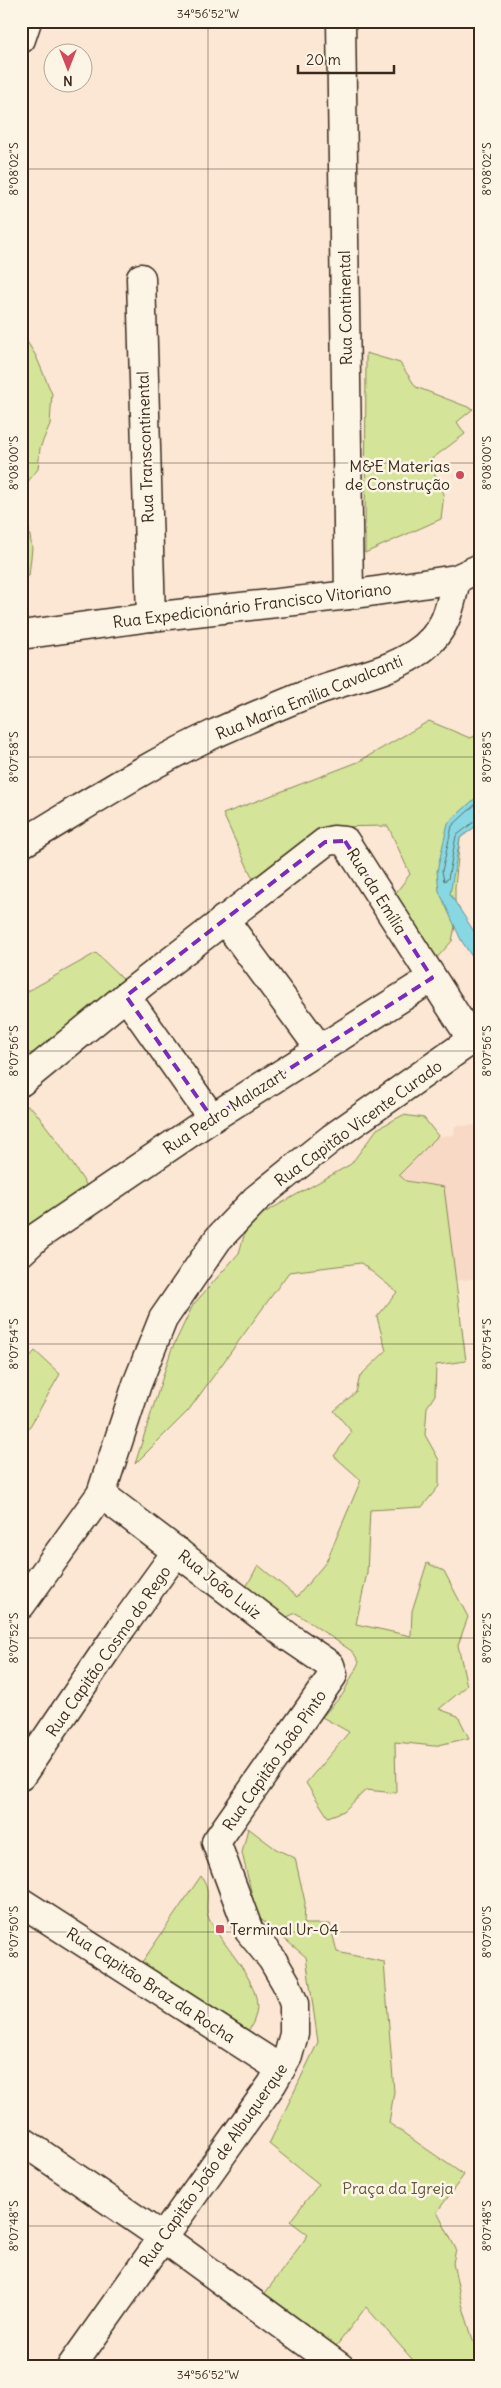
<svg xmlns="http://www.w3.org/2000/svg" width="501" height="2388" viewBox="0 0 501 2388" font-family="Delius,sans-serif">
<rect width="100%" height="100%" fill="#fce7d4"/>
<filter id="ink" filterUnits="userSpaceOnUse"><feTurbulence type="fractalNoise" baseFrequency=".02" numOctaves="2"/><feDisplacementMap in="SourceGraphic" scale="10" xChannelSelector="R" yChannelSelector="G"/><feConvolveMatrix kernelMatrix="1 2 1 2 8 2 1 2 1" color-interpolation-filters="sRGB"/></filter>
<g filter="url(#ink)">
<!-- built -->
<polygon fill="#f8d9c5" points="480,1125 480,1278 454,1281 444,1187 406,1181 399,1175 438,1136 454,1135 455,1126"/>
<!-- green -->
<g fill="#d4e498" stroke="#88875b">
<polygon points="21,332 36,356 52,394 50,424 40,448 38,469 22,489 32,548 29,576 21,577"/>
<polygon points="366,353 400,363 416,387 473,409 457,422 465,434 429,461 444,494 441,519 365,553"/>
<polygon points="429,721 470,738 480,734 480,823 460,838 455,887 455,926 452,941 434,961 392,898 410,874 388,826 330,827 253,879 223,814 358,762"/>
<polygon points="96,953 127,983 21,1076 21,995"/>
<polygon points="27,1106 33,1109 59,1143 87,1186 21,1242 21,1110"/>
<polygon points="403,1115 424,1118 438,1136 399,1175 406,1181 444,1187 466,1361 436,1365 435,1395 427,1407 425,1435 439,1460 439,1486 422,1507 370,1510 367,1573 356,1624 411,1636 412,1611 427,1563 444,1571 468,1617 458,1645 467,1686 439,1709 458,1716 469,1738 434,1746 395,1742 396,1793 366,1790 344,1811 328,1817 306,1783 349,1732 322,1717 343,1694 359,1662 353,1652 296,1613 278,1621 243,1593 258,1565 297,1597 326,1562 361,1480 334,1456 352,1432 334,1411 356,1392 360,1376 386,1351 377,1317 397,1292 361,1263 289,1272 188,1411 135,1464 171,1351 193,1305 239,1253 248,1222 351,1164 377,1129"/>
<polygon points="35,1351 60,1374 21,1442 21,1367"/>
<polygon points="248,1828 276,1849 295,1858 305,1902 304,1924 330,1924 337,1952 384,1962 394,2092 389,2123 464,2175 437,2212 456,2249 453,2263 462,2304 473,2340 480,2348 480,2367 419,2367 366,2307 334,2349 260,2300 308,2235 290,2221 319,2184 269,2144 318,2042 306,1957 257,1916 242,1853"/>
<path d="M201 1876C213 1891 203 1904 209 1919 222 1947 269 1987 254 2020 252 2026 248 2031 244 2036L140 1965Z"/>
</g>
<!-- water -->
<polygon fill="#88d8e3" stroke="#699294" points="480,794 480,823 460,838 450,894 480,941 480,969 461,940 439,891 437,871 448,823"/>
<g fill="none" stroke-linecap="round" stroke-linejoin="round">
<!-- shore -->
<polyline stroke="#5a706d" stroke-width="1" points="480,800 452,826 442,871 444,881 448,879 456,836 475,821 480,820"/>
<defs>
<g id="minor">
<polyline points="341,21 349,595"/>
<polyline points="141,278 151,617"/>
<path d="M21 844C83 807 150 763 216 733 250 718 286 702 321 689 352 678 388 672 416 653 445 634 450 610 456 579"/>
<polyline points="224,919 320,1049"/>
<polyline points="126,996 212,1118"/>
<polyline points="21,1082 126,996 325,842 333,840 345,841 472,1040"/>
<polyline points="21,1252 38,1236 212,1118 432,978"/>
<polyline points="21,1776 122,1627 177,1551"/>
<polyline points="21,1902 281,2069"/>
<polyline points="21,2140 162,2237 340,2367"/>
<polyline points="71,2367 272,2084 288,2056 294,2034 294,2004 286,1983 272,1959 249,1931 216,1842 333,1675 330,1665 289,1637 101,1494"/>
</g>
<polyline id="tertiary" points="21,1605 101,1494 137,1384 163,1319 218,1239 256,1199 332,1138 480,1034"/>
<polyline id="secondary" points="21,635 151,617 349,595 456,579 480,568"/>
<polyline id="trunk" points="21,39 27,21"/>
</defs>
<!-- minor casing -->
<use href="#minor" stroke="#3b2a1e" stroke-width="31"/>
<!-- tertiary casing -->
<use href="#tertiary" stroke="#3b2a1e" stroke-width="31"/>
<!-- secondary casing -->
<use href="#secondary" stroke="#3b2a1e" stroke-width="31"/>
<!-- trunk casing -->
<use href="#trunk" stroke="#3b2a1e" stroke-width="31"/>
<!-- minor -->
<use href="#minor" stroke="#fcf5e5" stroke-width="28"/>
<!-- tertiary -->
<use href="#tertiary" stroke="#fcf5e5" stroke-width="28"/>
<!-- secondary -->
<use href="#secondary" stroke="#fcf5e5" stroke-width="28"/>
<!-- trunk -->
<use href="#trunk" stroke="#fcf5e5" stroke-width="28"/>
</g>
</g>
<!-- marked area -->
<path fill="none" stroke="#7b2cbf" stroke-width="4" stroke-dasharray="10 6" stroke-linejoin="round" d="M345 841 432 978 212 1118 126 996 325 842Z"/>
<!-- ticks -->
<path fill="none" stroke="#3b2a1e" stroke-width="1" stroke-opacity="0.45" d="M208 21V2367M21 169H480M21 463H480M21 757H480M21 1051H480M21 1344H480M21 1638H480M21 1932H480M21 2226H480"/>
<!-- markers -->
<g fill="#d1495b" stroke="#fcf5e5" stroke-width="2">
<circle cx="460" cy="475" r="5"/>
<rect x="215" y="1924" width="10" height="10" rx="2.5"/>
</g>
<g text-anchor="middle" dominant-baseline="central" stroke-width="5" stroke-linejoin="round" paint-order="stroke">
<!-- street labels -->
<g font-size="16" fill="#3b2a1e" stroke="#fcf5e5">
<text transform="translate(345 308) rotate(-91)">Rua Continental</text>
<text transform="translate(145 447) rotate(-92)">Rua Transcontinental</text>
<text transform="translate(252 605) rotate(-7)">Rua Expedicionário Francisco Vitoriano</text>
<text transform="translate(309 697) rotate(-22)">Rua Maria Emília Cavalcanti</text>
<text transform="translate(377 891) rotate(58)">Rua da Emília</text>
<text transform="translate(224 1111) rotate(-33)">Rua Pedro Malazart</text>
<text transform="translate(358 1123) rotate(-36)">Rua Capitão Vicente Curado</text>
<text transform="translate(220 1584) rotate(38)">Rua João Luiz</text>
<text transform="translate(108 1651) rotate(-55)">Rua Capitão Cosmo do Rego</text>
<text transform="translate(274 1760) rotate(-55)">Rua Capitão João Pinto</text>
<text transform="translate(151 1985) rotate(33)">Rua Capitão Braz da Rocha</text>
<text transform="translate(213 2165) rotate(-55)">Rua Capitão João de Albuquerque</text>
</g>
<!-- poi labels -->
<g font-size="16" fill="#3b2a1e" stroke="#fcf5e5" text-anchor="end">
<text x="450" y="466">M&amp;E Materias<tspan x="450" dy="18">de Construção</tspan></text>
<text x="230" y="1929" text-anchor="start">Terminal Ur-04</text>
</g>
<!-- park labels -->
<g font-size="16" fill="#61583c" stroke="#fcf5e5">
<text x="398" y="2188">Praça da Igreja</text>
</g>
</g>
<!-- margin -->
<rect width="501" height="2388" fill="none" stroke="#fcf5e5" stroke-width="55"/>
<!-- north arrow -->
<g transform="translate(68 68) rotate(180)"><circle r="24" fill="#fcf5e5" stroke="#afa495"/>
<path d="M0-4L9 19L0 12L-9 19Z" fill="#d1495b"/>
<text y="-8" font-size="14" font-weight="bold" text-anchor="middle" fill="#3b2a1e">N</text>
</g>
<!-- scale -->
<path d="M298 65v8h96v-8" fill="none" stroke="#3b2a1e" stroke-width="2.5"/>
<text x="306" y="65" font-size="15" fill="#3b2a1e" stroke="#fcf5e5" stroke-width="4" paint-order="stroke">20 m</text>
<rect x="28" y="28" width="446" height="2332" fill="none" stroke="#3b2a1e" stroke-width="2"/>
<g font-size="12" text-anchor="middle" fill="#3b2a1e">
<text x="208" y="18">34°56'52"W</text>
<text transform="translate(487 169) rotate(-90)" y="4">8°08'02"S</text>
<text transform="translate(14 169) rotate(-90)" y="4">8°08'02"S</text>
<text transform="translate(487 463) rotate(-90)" y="4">8°08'00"S</text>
<text transform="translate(14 463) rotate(-90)" y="4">8°08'00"S</text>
<text transform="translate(487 757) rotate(-90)" y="4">8°07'58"S</text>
<text transform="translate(14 757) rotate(-90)" y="4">8°07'58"S</text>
<text transform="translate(14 1051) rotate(-90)" y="4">8°07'56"S</text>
<text transform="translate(487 1051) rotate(-90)" y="4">8°07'56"S</text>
<text transform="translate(14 1344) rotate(-90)" y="4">8°07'54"S</text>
<text transform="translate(487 1344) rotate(-90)" y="4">8°07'54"S</text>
<text transform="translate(14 1638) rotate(-90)" y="4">8°07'52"S</text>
<text transform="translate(487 1638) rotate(-90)" y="4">8°07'52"S</text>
<text transform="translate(14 1932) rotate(-90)" y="4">8°07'50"S</text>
<text transform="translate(487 1932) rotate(-90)" y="4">8°07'50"S</text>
<text transform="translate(14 2226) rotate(-90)" y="4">8°07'48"S</text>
<text transform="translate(487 2226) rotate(-90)" y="4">8°07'48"S</text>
<text x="208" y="2379">34°56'52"W</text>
</g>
</svg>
